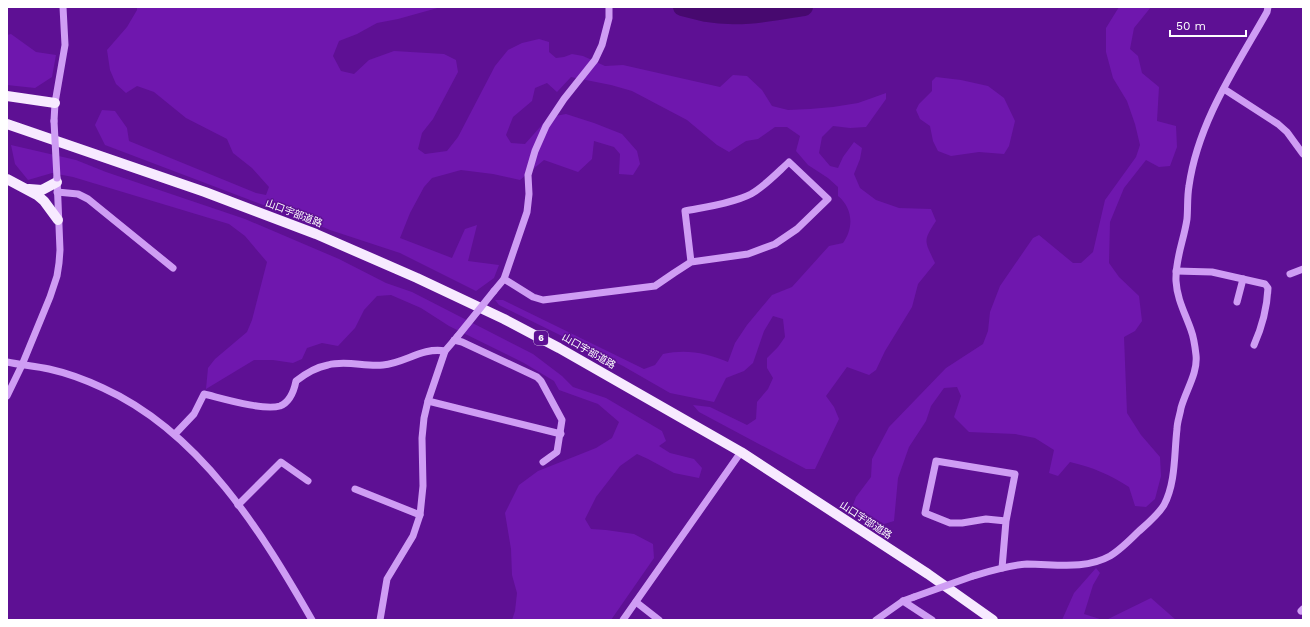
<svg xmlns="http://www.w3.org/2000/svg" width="1310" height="627" viewBox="0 0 1310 627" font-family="'Work Sans','Noto Sans JP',sans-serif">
<rect width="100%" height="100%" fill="#5e1094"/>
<!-- green -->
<g fill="#6f17ae">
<path d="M137 7H441L398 19 377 23 357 34 339 41 333 56 341 71 354 74 369 60 394 51 444 54 456 60 458 72 433 119 422 133 418 149 425 154 447 151 458 137 495 66 508 50 522 43 539 39 549 42V52L556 58 564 57 572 54 583 56 605 66 623 65 720 87 733 75 747 76 762 90 772 106 788 110 810 109 833 107 858 103 886 93V99L866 127 850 128 833 126 822 137 819 153 830 166 838 168 843 157 854 142 862 148 860 159 854 174 860 188 876 200 899 208 931 209 936 221C922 242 925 241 935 263L918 284 912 307 885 351 876 370 869 375 847 367 826 396 834 407 839 419 815 469H806L699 412 693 405 710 407 747 425 756 419 757 402 768 389 773 378 767 368V358L778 347 785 337 783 319 773 316 764 331 753 363 744 371 726 378 714 402 670 393 623 366 499 305 495 300H503L644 369 655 365 663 354C687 349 706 353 728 362L735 343 747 325 772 295 792 287 829 246 843 243C854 228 853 208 838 196V187L828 178 808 165 796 151 800 136 787 127H775L758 139 746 141 729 152 717 145 687 120 632 91 611 85 571 77 557 92 547 83 535 88 532 101 513 117 506 135 511 143 525 144 549 117 566 114 594 123 622 134 637 151 640 164 633 175 619 174 620 154 614 147 594 141 592 159 578 172 544 160 520 180 493 174 461 170 432 178 424 187 410 213 400 238 452 258 465 229 477 225 468 261 499 265 494 278 476 291 400 253 330 230 295 215 274 209 105 145 95 125 102 110 115 111 127 128 129 141 256 193 266 195 269 187 252 168 233 153 227 139 186 118 154 92 137 86 126 93 116 84 110 70 107 50 127 27 137 10Z"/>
<path d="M1119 7H1151L1134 28 1130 49 1138 56 1142 73 1159 87 1157 121 1176 126 1177 147 1170 166 1159 167 1146 160 1124 188 1110 222 1109 263 1119 277 1139 296 1142 321 1135 331 1124 337 1127 413 1141 435 1160 457 1161 476 1155 499 1146 507 1135 506 1129 487C1109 474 1094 468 1070 462L1058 476 1049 473 1054 450 1035 438 1015 434 969 432 954 417 961 396 957 387 944 388 931 406 926 421 909 447 898 478 894 521 884 524 853 505 856 497 871 477 872 459 889 427 946 368 983 344 988 331 990 312 1000 286 1033 238 1039 235 1073 263H1081L1093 252 1105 200 1136 157 1140 145 1135 124 1127 101 1113 78 1106 52V28Z"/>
<polygon points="11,34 36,52 56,55 52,77 35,88 7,85 7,35"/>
<polygon points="936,77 961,80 988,86 1004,98 1015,121 1009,146 1004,154 979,152 951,156 938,151 933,141 930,126 920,119 916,110 919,104 932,91 932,81"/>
<polygon points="11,145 76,160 106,172 245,219 339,259 386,283 412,292 533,354 562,376 573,387 606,398 662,431 666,441 659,446 670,453 694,459 702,468 699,478 674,473 648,459 637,454 620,466 596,497 585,519 591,529 606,530 634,534 653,544 654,558 611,620 512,620 515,611 517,593 512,575 511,549 505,513 519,485 538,471 596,448 612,438 619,422 598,404 559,390 554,381 524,363 449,326 421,308 391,295 377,296 364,310 355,328 338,346 322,343 307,348 302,359 293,363 273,360 254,360 206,389 208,368 215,359 247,332 252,320 267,262 245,236 229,224 73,177 52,173 28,180 15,164"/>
<polygon points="1096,568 1100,573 1093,585 1084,614 1103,620 1062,620 1074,593"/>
<polygon points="1151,598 1176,620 1106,620"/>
</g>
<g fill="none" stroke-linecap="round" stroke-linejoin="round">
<!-- river -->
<path stroke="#47096f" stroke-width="18" d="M682 7C690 9 698 11 706 13 739 19 772 12 804 7"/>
<!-- minor -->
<g stroke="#cf9df4" stroke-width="7">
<polyline points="1224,89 1278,124 1287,132 1303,154"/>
<polyline points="54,121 55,103 65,45 63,7"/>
<polyline points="57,192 78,194 88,199 173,268"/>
<path d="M1176 271 1212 272 1265 284 1268 288C1267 308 1262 327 1254 345"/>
<polyline points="1290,274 1303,269"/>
<path d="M504 279 533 297 543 300 655 286 674 273 691 262 748 254 775 244 797 229 828 199 789 162C777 173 765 186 751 194 734 203 705 207 685 211L691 262"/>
<polyline points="494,291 504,279 527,212 529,194 528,175 535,151 546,126 564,99 595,60 602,45 609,18 609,7"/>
<polyline points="1237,302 1243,279"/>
<polyline points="454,340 462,342 537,377 541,381 562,420 557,452 543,462"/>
<path d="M7 362C21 365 35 366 49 369 67 373 86 380 103 388 200 432 261 531 312 620"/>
<polyline points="7,396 22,365 50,297 57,276 59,263 60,250 57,178"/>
<polyline points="428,401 561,434"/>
<path d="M175 434 194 414 204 394C221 398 263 411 280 406 290 402 294 391 296 381 305 374 317 367 328 365 346 360 365 367 383 365 405 363 422 347 445 351"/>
<polyline points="355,489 420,515"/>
<polyline points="238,505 281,462 308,481"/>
<polyline points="1002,568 1006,521 1015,474 936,461 925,513 950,523 962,523 986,519 1006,521"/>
<path d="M973 576C990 571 1009 565 1027 564 1055 564 1085 570 1110 556 1120 550 1130 540 1138 532 1147 524 1158 515 1164 505 1176 482 1174 454 1177 429 1177 422 1180 415 1181 408 1186 390 1198 373 1196 355 1195 346 1194 338 1191 330 1185 313 1177 299 1176 281 1175 259 1184 240 1187 219 1188 208 1187 197 1189 186 1198 122 1236 67 1267 12L1268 7"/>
<polyline points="903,601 932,620"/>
<polyline points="636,602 659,620"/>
<polyline points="1301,611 1303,609"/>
<polyline points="380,620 387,579 413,536 420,515 423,486 422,438 424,418 428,401 445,351 457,337"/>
<polyline points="623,620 741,452"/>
<polyline points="876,620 903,601 914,597"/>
</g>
<!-- major -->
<g stroke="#f7eaff" stroke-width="10">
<polyline points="7,96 55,103"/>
<polyline points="7,124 205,192 316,234 417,278 504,319 559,348 741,452 928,574 993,620"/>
<polyline points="7,179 37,195 44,201 58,220"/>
<polyline points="29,189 42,190 57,182"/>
</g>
<!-- minor-bridge -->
<g stroke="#cf9df4" stroke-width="7">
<polyline points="54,121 57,178"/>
<polyline points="457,337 494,291"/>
<polyline points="914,597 973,576"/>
</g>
</g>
<g text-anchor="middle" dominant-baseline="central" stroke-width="3" stroke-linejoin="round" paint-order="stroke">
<!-- shield labels -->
<rect fill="#5e1094" stroke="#cfb7df" stroke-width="1" x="534" y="331" width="14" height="14" rx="3"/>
<g font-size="9" font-weight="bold" fill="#fff">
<text x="541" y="338">6</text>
</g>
<!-- street labels -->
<g font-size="10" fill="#fff" stroke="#5e1094">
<text transform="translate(294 213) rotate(21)">山口宇部道路</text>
<text transform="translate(589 351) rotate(30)">山口宇部道路</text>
<text transform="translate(866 520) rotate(33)">山口宇部道路</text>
</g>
</g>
<!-- border -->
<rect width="1310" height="627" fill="none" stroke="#ffffff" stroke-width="16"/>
<!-- scale -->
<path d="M1170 30v6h76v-6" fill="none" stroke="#ffffff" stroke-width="2"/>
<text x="1176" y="30" font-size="12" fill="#ffffff" stroke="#5e1094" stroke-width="3" paint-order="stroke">50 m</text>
</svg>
